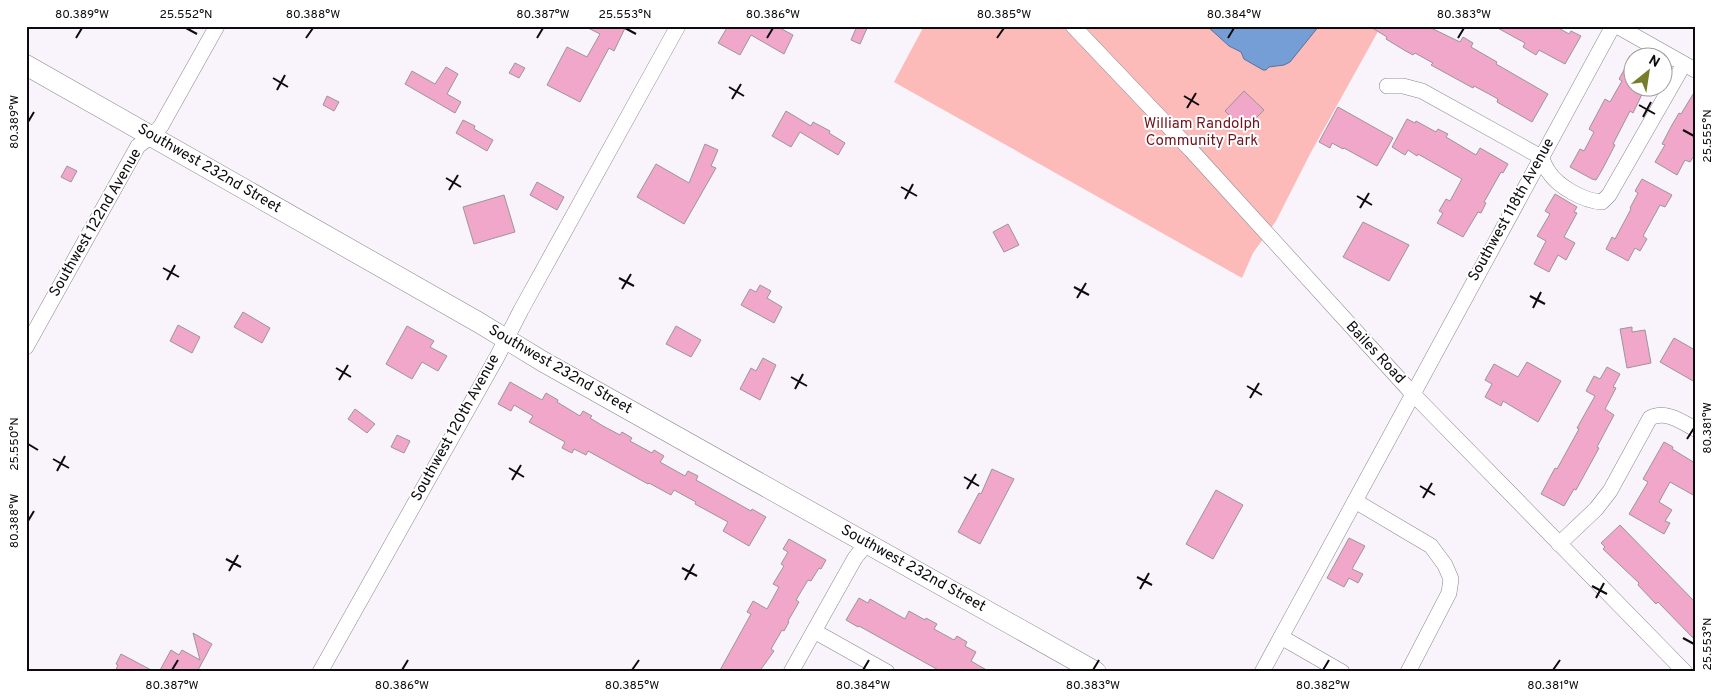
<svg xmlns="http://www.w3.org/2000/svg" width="1721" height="698" viewBox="0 0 1721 698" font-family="Overpass,sans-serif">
<rect width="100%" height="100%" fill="#f9f3fb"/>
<!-- green -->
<polygon fill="#fcbbb8" points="924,26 1381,26 1310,154 1276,221 1253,253 1242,278 894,82"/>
<!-- water -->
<polygon fill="#759ed7" stroke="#56729b" points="1207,26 1319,26 1290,62 1284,65 1269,67 1266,70 1263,70 1244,59 1241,52 1229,46"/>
<!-- building -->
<g fill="#f0a7c9" stroke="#9e9498">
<polygon points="584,26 626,26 614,51 609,48 580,102 547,85 567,47 587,57 600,34"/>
<polygon points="728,26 776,26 793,35 784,54 751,35 740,55 718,43"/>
<polygon points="857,26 868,26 860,44 851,40"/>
<polygon points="1369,26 1427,26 1460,42 1463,37 1473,43 1471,47 1497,62 1496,64 1548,94 1532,122 1497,102 1498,99 1489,94 1474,86 1473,88 1431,65 1433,63 1415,53 1413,55 1404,50 1386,39 1387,37"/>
<polygon points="1494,26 1555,26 1569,34 1571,31 1581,36 1565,64 1539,50 1536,55 1523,47 1525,43"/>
<polygon points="1634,52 1634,88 1645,88 1633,113 1630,111 1613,144 1615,145 1602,170 1596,180 1592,179 1570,167 1580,149 1584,151 1594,132 1589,129 1605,99 1610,102 1622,81 1619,79"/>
<polygon points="515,63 525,68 519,78 509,73"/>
<polygon points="446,67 458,74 447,94 461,102 455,113 405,84 412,71 435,84"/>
<polygon points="1244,91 1264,110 1244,130 1225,111"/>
<polygon points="1695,91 1695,154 1690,162 1685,160 1677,175 1655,162 1665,145 1662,144 1672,125 1679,113 1681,114"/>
<polygon points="327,96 339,102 334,111 323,105"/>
<polygon points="1338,107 1393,138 1377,166 1344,148 1343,149 1332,143 1330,148 1319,142"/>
<polygon points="786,111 811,126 813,122 830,131 829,133 845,143 838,155 800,132 791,147 772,136"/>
<polygon points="1407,119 1415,123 1416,121 1436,132 1438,129 1448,134 1446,137 1476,155 1480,148 1508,164 1503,173 1501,172 1484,202 1486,203 1481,213 1478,212 1463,237 1437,223 1443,213 1439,211 1446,199 1450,201 1462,179 1418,154 1417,156 1408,150 1405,155 1392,147"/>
<polygon points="463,120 475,126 474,129 493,140 487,151 456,133"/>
<polygon points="705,144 718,150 711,166 716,168 684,224 637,197 656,164 689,183"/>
<polygon points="67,166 77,171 71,182 61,177"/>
<polygon points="1642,179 1672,195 1665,207 1660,205 1643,236 1647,239 1640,251 1635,248 1628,261 1606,249 1612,237 1615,239 1631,209 1630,208 1638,193 1635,191"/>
<polygon points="537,182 564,197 557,210 530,195"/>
<polygon points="1555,194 1577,207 1574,212 1577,213 1564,237 1575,243 1566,260 1558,255 1549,272 1534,264 1546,241 1537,236 1550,214 1545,211"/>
<polygon points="504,195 515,232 474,244 463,207"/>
<polygon points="1363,222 1409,245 1389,281 1343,257"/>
<polygon points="1008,224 1019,245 1004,252 993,232"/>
<polygon points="760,285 771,291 767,298 782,307 774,323 741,305 750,289 756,292"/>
<polygon points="243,312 270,328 262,343 234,327"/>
<polygon points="178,325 200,337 192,353 170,341"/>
<polygon points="407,326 434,341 430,347 447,356 438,371 422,362 412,379 386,364"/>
<polygon points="676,326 701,340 691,357 666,344"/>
<polygon points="1632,327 1632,332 1645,330 1651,363 1627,368 1620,329"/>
<polygon points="1674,338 1695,350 1695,382 1660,362"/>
<polygon points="763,358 776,365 760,400 740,389 751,368 756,371"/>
<polygon points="1527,362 1561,381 1538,422 1503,401 1501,406 1485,397 1492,384 1485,380 1494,364 1518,377"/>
<polygon points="1607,367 1620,374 1613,387 1616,388 1605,409 1614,415 1597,447 1599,448 1576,490 1574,489 1564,506 1541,494 1555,468 1557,469 1579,429 1577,428 1595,396 1586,391 1594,376 1600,379"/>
<polygon points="510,382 542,400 546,393 558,400 557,402 580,416 583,411 592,416 590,418 603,426 620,435 622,432 632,438 630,441 652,453 654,450 664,456 660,462 685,476 688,471 698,476 696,480 751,511 752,509 766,517 749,546 723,531 728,522 695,504 696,502 674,490 671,495 649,483 648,484 588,451 586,455 574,449 572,453 562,448 565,442 529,422 533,416 514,405 511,411 498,404"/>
<polygon points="355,409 375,424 367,433 348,419"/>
<polygon points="397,435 410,441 404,453 391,447"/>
<polygon points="1664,442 1673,447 1672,449 1695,463 1695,496 1670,482 1659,502 1672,510 1665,521 1670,523 1664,534 1629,514 1648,482 1643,479"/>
<polygon points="992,469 1014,479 980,544 958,532 979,493 981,494"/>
<polygon points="1216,490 1243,505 1213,559 1186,544"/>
<polygon points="1620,525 1695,602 1695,640 1658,602 1656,604 1638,585 1639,583 1603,549 1605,547 1601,543"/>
<polygon points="1349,538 1365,546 1352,569 1363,574 1358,583 1349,578 1344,587 1327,578"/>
<polygon points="789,539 826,560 821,569 819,568 811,581 808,580 796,600 799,602 788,621 789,622 784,631 782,630 771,649 774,651 759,672 719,672 751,614 747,612 753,601 767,609 779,587 773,584 784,566 781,564 788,552 783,549"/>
<polygon points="859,598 868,603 870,599 905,619 909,611 925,620 926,618 937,624 934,629 954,640 957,636 967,642 965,646 976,652 971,661 990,672 942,672 859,626 858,627 846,620"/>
<polygon points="193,633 212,644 197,672 159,672 171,650 179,655 182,650 200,660"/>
<polygon points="121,654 155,672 115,672 118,665 116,664"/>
</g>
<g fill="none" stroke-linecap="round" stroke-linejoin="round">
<defs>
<g id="street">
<polyline points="1073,26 1191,150 1412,393 1685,672"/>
<polyline points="1617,26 1695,70"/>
<polyline points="1387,86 1403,86 1422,91 1541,157"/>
<path d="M1541 157C1543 161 1545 167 1548 171 1558 187 1584 201 1602 202L1609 195 1684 64"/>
<polyline points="26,347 138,146 152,136 161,126 217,26"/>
<polyline points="1355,501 1431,546 1445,565 1451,579 1449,593 1408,672"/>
<path d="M1559 544 1596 509 1610 491 1650 418C1665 410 1681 421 1695 429"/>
<polyline points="814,631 887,672"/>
<polyline points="1281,637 1342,672"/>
<polyline points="320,672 497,357 521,310 678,26"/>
<polyline points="791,672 855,558 867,543"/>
<polyline points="1262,672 1613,26"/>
</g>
<polyline id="secondary" points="26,65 478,322 542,361 1096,672"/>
</defs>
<!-- street casing -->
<use href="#street" stroke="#8c868d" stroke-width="16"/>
<!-- secondary casing -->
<use href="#secondary" stroke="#8c868d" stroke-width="21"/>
<!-- street -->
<use href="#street" stroke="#fff" stroke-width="15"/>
<!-- secondary -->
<use href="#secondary" stroke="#fff" stroke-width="20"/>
</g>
<!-- ticks -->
<path fill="none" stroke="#0d0b0e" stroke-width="2" d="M186 28 197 34M625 28 636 34M76 38 82 28M306 38 313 28M537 38 543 28M767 38 773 28M997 38 1004 28M1228 38 1234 28M1458 38 1464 28M273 78 288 87M729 87 744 96M277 90 285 75M1184 96 1199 105M732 99 741 84M1639 105 1655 114M1187 108 1196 93M1643 117 1651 102M28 122 34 112M1683 130 1694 136M446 178 461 187M901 187 917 196M449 190 458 175M1357 196 1372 205M905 199 913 184M1360 208 1369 193M163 268 179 277M619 278 634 286M167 280 175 265M1074 287 1089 295M622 289 631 274M1530 296 1545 304M1077 298 1086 283M1533 308 1541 292M336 368 351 377M791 377 807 386M339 380 348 365M1247 386 1262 395M795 389 803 374M1250 398 1259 383M1687 439 1694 428M28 444 38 450M53 459 69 468M509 468 524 477M57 471 65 456M964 477 979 486M512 480 521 465M1420 486 1435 495M967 489 976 474M1423 498 1432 483M28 521 34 511M226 559 241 567M682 568 697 576M229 571 238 555M1137 577 1152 585M685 580 694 564M1592 586 1607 594M1140 589 1149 573M1596 598 1604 583M1683 638 1694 644M172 670 178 660M402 670 408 660M632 670 639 660M863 670 869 660M1093 670 1099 660M1323 670 1329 660M1553 670 1560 660"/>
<g text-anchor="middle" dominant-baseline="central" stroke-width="4" stroke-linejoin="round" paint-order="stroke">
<!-- park labels -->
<g font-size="15" fill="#70131d" stroke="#fff">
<text x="1202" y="124">William Randolph<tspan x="1202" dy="17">Community Park</tspan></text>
</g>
<!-- street labels -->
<g font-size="15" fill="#0d0b0e" stroke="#fff">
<text transform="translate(209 169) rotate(30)">Southwest 232nd Street</text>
<text transform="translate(1512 210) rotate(-61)">Southwest 118th Avenue</text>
<text transform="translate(96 223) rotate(-60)">Southwest 122nd Avenue</text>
<text transform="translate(1375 353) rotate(47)">Bailes Road</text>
<text transform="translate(560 370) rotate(30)">Southwest 232nd Street</text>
<text transform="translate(456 428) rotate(-61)">Southwest 120th Avenue</text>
<text transform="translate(913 569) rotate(29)">Southwest 232nd Street</text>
</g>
</g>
<!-- border -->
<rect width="1721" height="698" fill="none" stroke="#ffffff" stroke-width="55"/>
<!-- north arrow -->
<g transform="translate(1648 72) rotate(30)"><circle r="24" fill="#ffffff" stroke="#9e9d9f"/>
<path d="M0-4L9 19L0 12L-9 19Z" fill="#767e29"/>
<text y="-8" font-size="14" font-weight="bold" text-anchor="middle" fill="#0d0b0e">N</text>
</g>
<rect x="28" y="28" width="1666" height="642" fill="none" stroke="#0d0b0e" stroke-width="2"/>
<g font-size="12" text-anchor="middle" fill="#0d0b0e">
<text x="82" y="18">80.389°W</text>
<text x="186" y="18">25.552°N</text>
<text x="313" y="18">80.388°W</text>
<text x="543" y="18">80.387°W</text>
<text x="625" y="18">25.553°N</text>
<text x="773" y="18">80.386°W</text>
<text x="1004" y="18">80.385°W</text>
<text x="1234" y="18">80.384°W</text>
<text x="1464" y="18">80.383°W</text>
<text transform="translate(14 122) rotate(-90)" y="4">80.389°W</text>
<text transform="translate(1707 136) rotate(-90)" y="4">25.555°N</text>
<text transform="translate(1707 428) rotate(-90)" y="4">80.381°W</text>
<text transform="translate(14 444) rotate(-90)" y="4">25.550°N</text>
<text transform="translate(14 521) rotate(-90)" y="4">80.388°W</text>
<text transform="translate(1707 644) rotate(-90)" y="4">25.553°N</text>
<text x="172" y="689">80.387°W</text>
<text x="402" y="689">80.386°W</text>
<text x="632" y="689">80.385°W</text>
<text x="863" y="689">80.384°W</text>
<text x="1093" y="689">80.383°W</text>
<text x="1323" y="689">80.382°W</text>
<text x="1553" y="689">80.381°W</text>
</g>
</svg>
